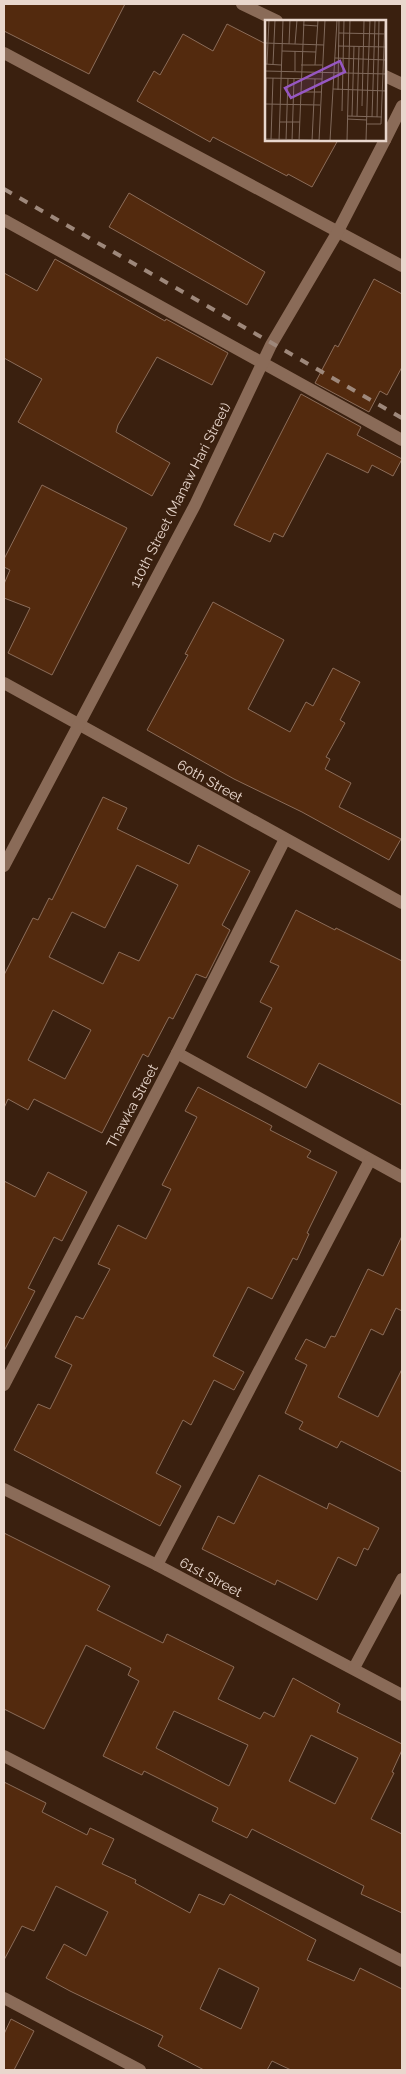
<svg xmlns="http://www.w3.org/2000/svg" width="406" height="2074" viewBox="0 0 406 2074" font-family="Raleway,sans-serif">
<rect width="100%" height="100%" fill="#3a200f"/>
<!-- building -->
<g fill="#532a0e" stroke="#8b6c59" fill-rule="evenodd">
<polygon points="4,4 125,4 89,74 4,31"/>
<polygon points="227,24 266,44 266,140 338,140 312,187 288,174 287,176 213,137 210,142 137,101 154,71 160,75 183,34 213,51"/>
<polygon points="129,193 265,272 247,305 109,227"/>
<polygon points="55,259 165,321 166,319 228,353 212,385 157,357 118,425 116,432 170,463 152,496 18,422 42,379 4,358 4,273 37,291"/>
<polygon points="374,279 402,294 402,367 387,395 380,391 369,412 315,383 335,345 338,347"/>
<polygon points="301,394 361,427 357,435 402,459 393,476 372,465 368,473 327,453 283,537 274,533 270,542 234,525"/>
<polygon points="42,485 127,528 52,675 8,653 30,608 4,598 4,584 10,570 4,567 4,559"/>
<polygon points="213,602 284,640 248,709 290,732 306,702 313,706 333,668 360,682 340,720 345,723 326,757 330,759 325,769 351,783 339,807 401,839 389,860 302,812 234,779 147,730 188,655 185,654"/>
<path d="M103 797 127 808 117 829 189 864 198 845 250 871 222 925 230 930 206 978 196 974 173 1019 169 1017 148 1057 143 1054 102 1133 34 1099 28 1110 8 1099 4 1108V975L33 918 38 920 49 898 52 900ZM137 865 178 885 139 961 119 952 103 984 49 957 72 912 105 928ZM53 1010 91 1030 65 1079 28 1060Z"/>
<polygon points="296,910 335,930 336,928 402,961 402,1105 319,1063 306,1088 247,1057 272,1008 260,1002 279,966 270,962"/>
<polygon points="198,1087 272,1126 270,1130 311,1151 307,1157 337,1172 307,1233 309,1234 297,1260 293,1258 272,1299 248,1287 213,1356 244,1372 234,1390 214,1380 191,1425 183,1420 156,1473 181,1486 160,1526 14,1450 38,1404 50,1409 72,1365 55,1357 76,1316 83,1319 110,1269 98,1264 118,1225 146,1239 171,1189 162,1185 197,1117 185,1111"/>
<polygon points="48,1172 87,1192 62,1241 54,1237 28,1288 35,1291 4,1351 4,1181 35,1197"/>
<polygon points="402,1236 402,1311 396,1308 383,1335 371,1329 338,1397 378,1417 402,1369 402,1472 341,1441 337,1448 299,1429 303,1422 285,1413 307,1365 295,1359 306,1339 325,1348 331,1336 335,1337 368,1269 383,1276"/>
<polygon points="259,1475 327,1509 329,1503 379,1528 368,1550 364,1548 356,1566 338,1557 317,1600 277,1580 275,1585 202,1549 218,1516 234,1524"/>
<path d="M4 1533 110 1586 97 1610 163 1643 167 1634 234 1667 218 1699 260 1719 264 1712 274 1717 293 1678 340 1704 337 1712 402 1744V1750L392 1772 394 1773 371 1819 402 1834V1913L361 1894 364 1886 252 1829 247 1838 212 1821 218 1808 144 1771 142 1775 103 1756 139 1681 128 1675 131 1668 86 1645 44 1729 4 1709ZM174 1711 248 1745 229 1786 156 1748ZM311 1735 358 1758 335 1804 289 1781Z"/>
<path d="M4 1782 46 1803 42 1812 87 1835 90 1828 114 1839 102 1864 136 1880 135 1883 190 1913 199 1894 224 1905 230 1894 316 1940 307 1960 354 1981 360 1968 402 1989V2070H291L272 2061 267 2070H204L158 2046 163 2036 70 1991 46 1978 64 1944 86 1956 108 1912 56 1886 34 1931 22 1926 4 1960ZM219 1968 259 1988 241 2029 200 2009Z"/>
<polygon points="11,2019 34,2031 14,2070 4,2070 4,2034"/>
</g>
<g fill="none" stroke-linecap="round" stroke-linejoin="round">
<!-- minor -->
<g stroke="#8a6b58" stroke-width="12">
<polyline points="242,4 277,21"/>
<polyline points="4,53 402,266"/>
<polyline points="385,76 402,84"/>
<polyline points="4,220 402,440"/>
<polyline points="4,683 402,903"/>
<polyline points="177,1053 402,1177"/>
<polyline points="4,1385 177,1053 285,839"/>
<polyline points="4,1489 157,1565 402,1695"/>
<polyline points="157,1565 370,1160"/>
<polyline points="354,1668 402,1579"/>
<polyline points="4,1756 402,1961"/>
<polyline points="4,1998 140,2070"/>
</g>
<!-- secondary -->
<g stroke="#8a6b58" stroke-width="12">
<polyline points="385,140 402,106"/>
<polyline points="4,866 195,505 271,345 337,233 385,140"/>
</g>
<!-- rail -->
<polyline stroke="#9e887b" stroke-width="4" stroke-dasharray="9 9" stroke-linecap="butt" points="4,189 402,418"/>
</g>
<g text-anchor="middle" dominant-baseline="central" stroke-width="4" stroke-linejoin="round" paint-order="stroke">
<!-- street labels -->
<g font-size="14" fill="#e9d7cd" stroke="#3a200f">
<text transform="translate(180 495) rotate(-63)">110th Street (Manaw Hari Street)</text>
<text transform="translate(210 781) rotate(29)">60th Street</text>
<text transform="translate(132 1106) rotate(-62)">Thawka Street</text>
<text transform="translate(211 1577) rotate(28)">61st Street</text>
</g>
</g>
<!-- overview -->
<g transform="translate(265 20)">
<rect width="121" height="121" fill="#3a200f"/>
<path fill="none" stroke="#80695b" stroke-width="1" d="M89 0 105 1M38 5 53 6M74 13 122 14M0 23 59 25M24 24 25 0M30 24 32 0M73 26 122 27M17 31 51 32M70 38 122 40M0 44 16 45M2 44 4 0M8 44 10 0M36 45H57M50 45 53 0M0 51 122 54M30 51V31M103 53 105 0M0 58 57 59M68 69 122 71M73 70 74 0M36 72H56M0 84 55 85M97 86 99 1M77 91 79 0M82 96 117 97M87 96 89 26M92 96 94 27M107 97 110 1M112 97 114 1M82 99 102 100M15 102H35M102 104H116L120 1M0 114 1 58M0 119 54 120M6 119 8 58M14 121 18 0M21 121 23 58M27 121 29 59M34 121 39 0M47 121 50 59M54 121 60 0M65 121 72 0M82 121 85 0M101 121 103 53"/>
<path fill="#9657c2" fill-opacity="0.15" stroke="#9657c2" stroke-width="2.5" d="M75 41 80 52 26 78 20 68Z"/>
<rect width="121" height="121" fill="none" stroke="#e9d7cd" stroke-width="2.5"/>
</g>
<!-- border -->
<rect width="406" height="2074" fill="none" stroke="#e9d7cd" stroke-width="10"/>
</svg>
